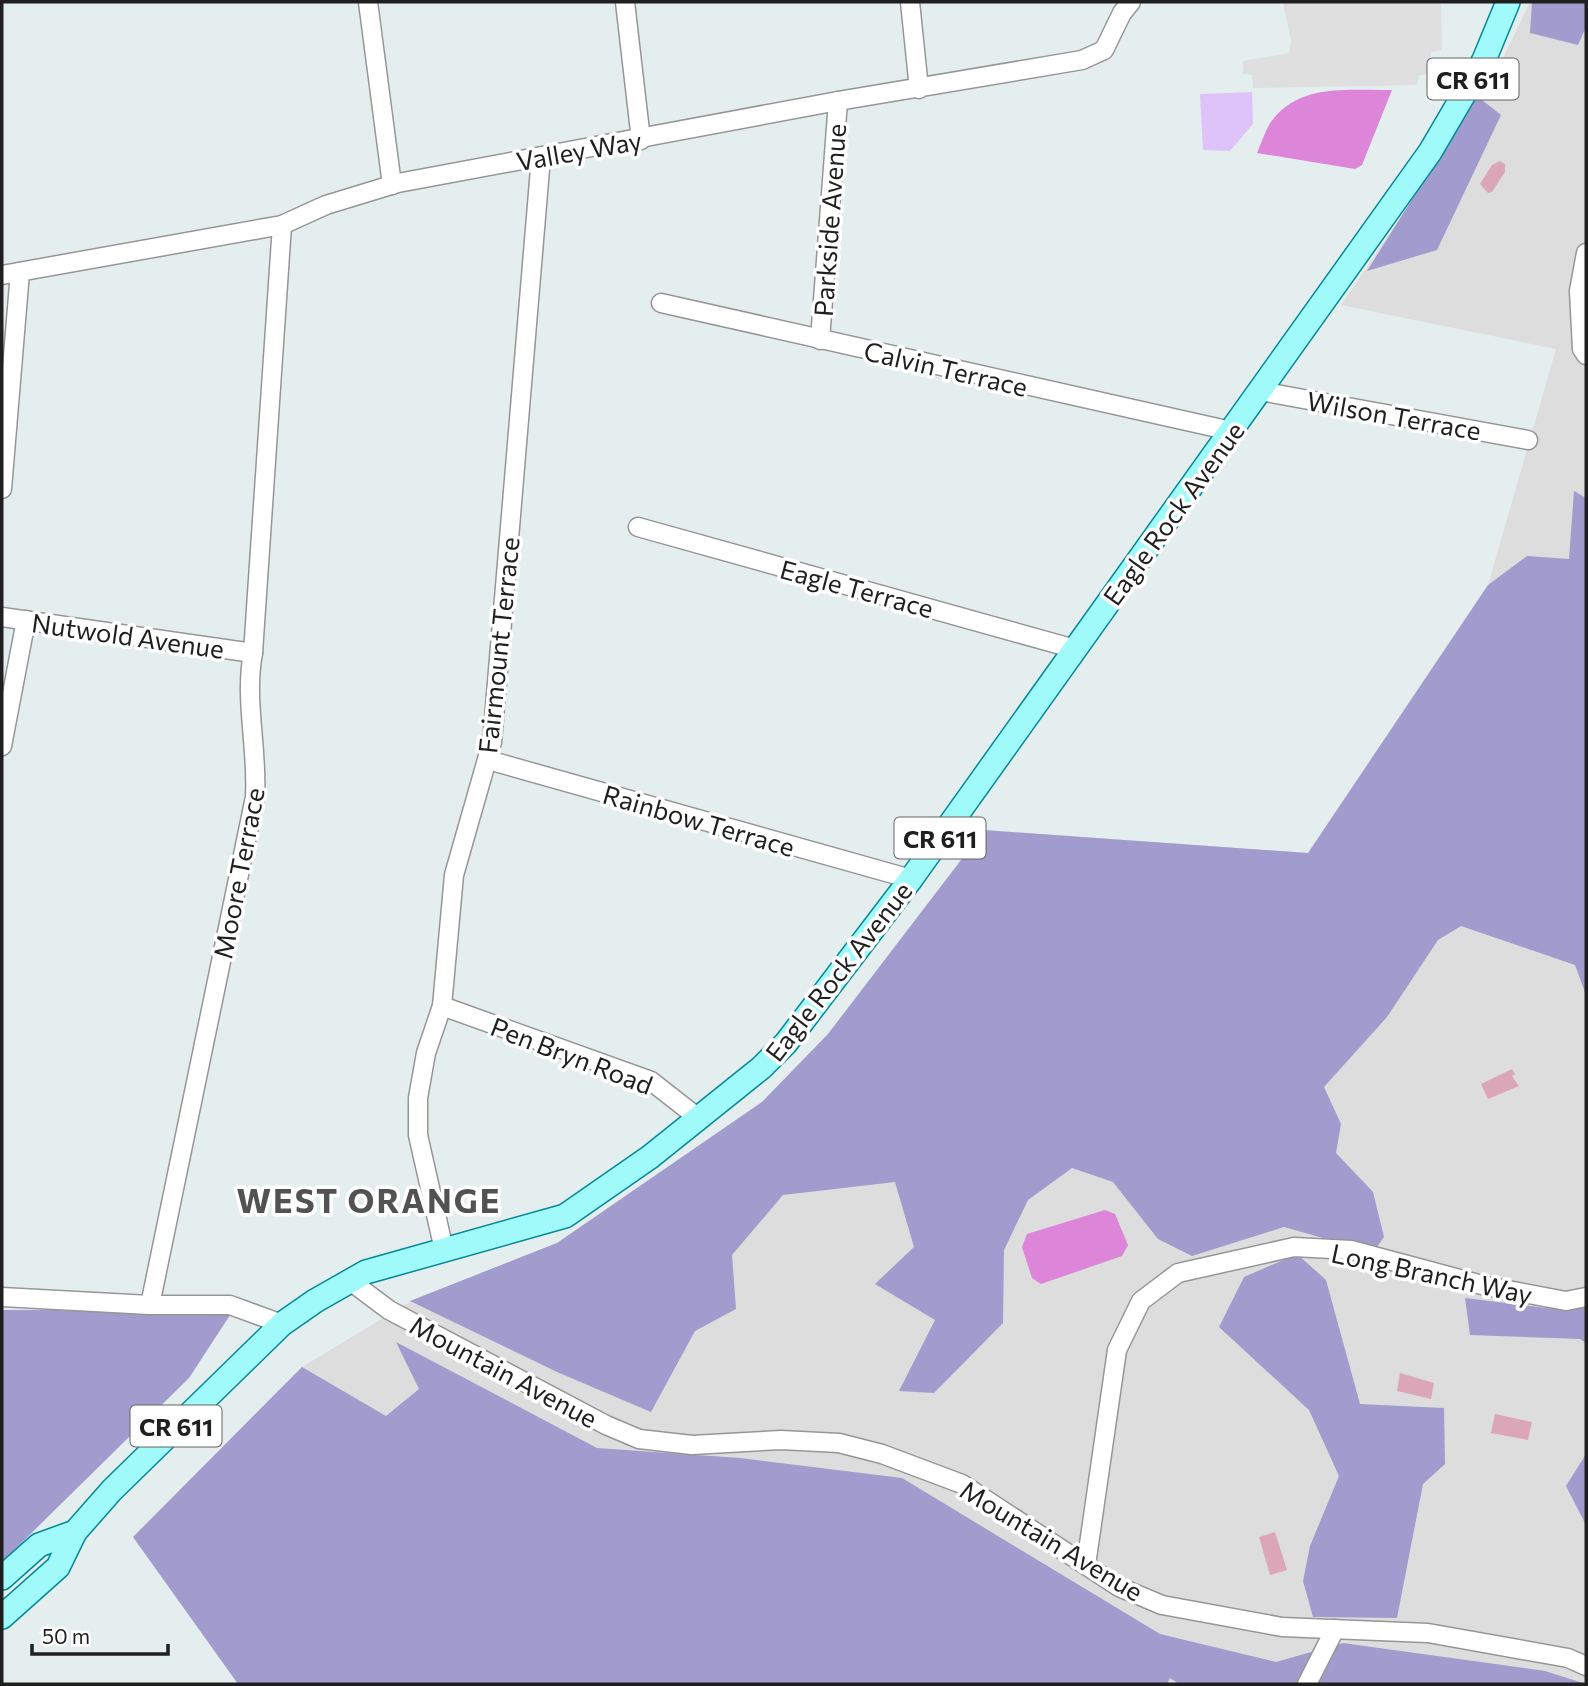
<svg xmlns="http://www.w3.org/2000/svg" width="1588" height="1686" viewBox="0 0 1588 1686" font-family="Commissioner,sans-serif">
<rect width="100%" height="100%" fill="#e5eeef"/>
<!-- residential -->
<polygon fill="#dcdddc" points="1530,2 1586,2 1586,1684 238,1684 133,1537 302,1367 413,1300 557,1243 762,1102 828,1034 984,830 1308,853 1488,585 1556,349 1341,305 1489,87"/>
<!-- forest -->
<g fill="#a19bce">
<polygon points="1532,2 1586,2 1586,27 1578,45 1530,33"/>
<polygon points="1477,96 1501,115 1437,250 1367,271"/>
<polygon points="1574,491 1586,498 1586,995 1575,965 1461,926 1438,940 1387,1017 1324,1087 1341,1124 1336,1153 1373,1192 1384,1237 1360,1270 1323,1238 1284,1227 1192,1256 1158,1239 1113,1182 1072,1168 1028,1200 1004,1250 1003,1323 934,1393 899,1391 935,1320 875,1284 914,1247 895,1182 783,1195 732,1255 736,1309 695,1331 651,1412 557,1372 410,1301 557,1243 762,1102 828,1034 984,830 1308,853 1488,585 1527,556 1569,559"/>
<polygon points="1297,1254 1326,1280 1360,1404 1444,1408 1445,1464 1423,1484 1397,1618 1313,1617 1303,1581 1310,1546 1339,1476 1309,1410 1219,1327 1244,1277"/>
<polygon points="1465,1298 1554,1309 1586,1305 1586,1343 1580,1339 1470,1335"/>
<polygon points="234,1309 189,1378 2,1562 2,1310"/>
<polygon points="396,1342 597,1448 740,1458 902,1478 1160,1634 1276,1662 1343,1643 1545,1671 1586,1684 1179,1684 1170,1678 1167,1684 238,1684 133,1537 302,1367 386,1416 419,1389"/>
<polygon points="1586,1454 1586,1525 1566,1486"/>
</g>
<!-- park -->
<polygon fill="#dec3f8" points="1252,92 1253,124 1230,151 1203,150 1200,94"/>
<!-- pitch -->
<g fill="#dd85d9">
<path d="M1392 90 1362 165 1355 169 1257 153C1262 142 1266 127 1274 118 1303 83 1351 91 1392 90Z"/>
<polygon points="1105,1210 1115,1214 1128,1245 1122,1256 1041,1284 1032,1278 1022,1247 1027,1234"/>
</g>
<!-- parking -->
<polygon fill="#dfdfdf" points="1283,2 1441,3 1442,50 1431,52 1430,73 1419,76 1417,85 1253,88 1252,75 1243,74 1243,61 1289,53 1291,41"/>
<!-- water -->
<g fill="#dca6b9">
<polygon points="1500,161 1505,164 1505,172 1492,192 1488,193 1480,184 1492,165"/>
<polygon points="1512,1069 1515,1074 1512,1076 1519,1086 1488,1099 1481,1084"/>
<polygon points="1400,1373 1434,1383 1431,1399 1397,1391"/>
<polygon points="1495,1414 1532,1422 1528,1440 1491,1433"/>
<polygon points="1275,1532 1287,1570 1270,1575 1259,1537"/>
</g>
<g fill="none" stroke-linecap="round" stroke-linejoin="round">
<defs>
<g id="minor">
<polyline points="368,2 392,185"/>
<polyline points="625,2 641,140"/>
<polyline points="910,2 919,89"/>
<polyline points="1586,253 1579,291 1582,349 1586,355"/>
<polyline points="2,275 282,225 326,205 398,183 838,101 1082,60 1104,50 1122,13 1131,2"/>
<polyline points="661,303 1231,431"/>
<polyline points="820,340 838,101"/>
<polyline points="1260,391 1528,440"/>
<polyline points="2,489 20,272"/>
<polyline points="638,527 1075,649"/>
<polyline points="2,617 253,653"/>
<polyline points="2,746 26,620"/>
<polyline points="488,760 911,879"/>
<polyline points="442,1006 651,1081 697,1117"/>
<polyline points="444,1250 418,1135 418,1098 426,1053 442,1006 454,875 492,742 541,157"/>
<polyline points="349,1280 389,1310 606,1425 639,1439 692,1445 781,1440 839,1443 882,1454 962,1484 1119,1587 1162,1605 1282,1627 1428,1633 1568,1658 1586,1666"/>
<polyline points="2,1297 150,1305 230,1305 282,1324"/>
<path d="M150 1305 255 797C258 749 244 700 253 653L282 225"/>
<polyline points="1086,1565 1117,1350 1141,1301 1178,1273 1294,1247 1351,1250 1486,1286 1566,1301 1586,1297"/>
<polyline points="1307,1684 1335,1629"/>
</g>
<g id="major">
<polyline points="2,1578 39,1545 75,1532"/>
<polyline points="2,1617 58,1567 75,1532 112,1490 282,1324 315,1301 366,1272 565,1216 650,1157 761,1068 786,1043 911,879 1430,152 1484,60 1508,2"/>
</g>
</defs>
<!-- minor casing -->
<use href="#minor" stroke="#969696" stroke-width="21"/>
<!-- major casing -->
<use href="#major" stroke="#048896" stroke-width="26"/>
<!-- minor -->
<use href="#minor" stroke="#fff" stroke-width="18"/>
<!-- major -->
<use href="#major" stroke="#a0faf9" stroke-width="23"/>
</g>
<g text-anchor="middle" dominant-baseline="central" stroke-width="7" stroke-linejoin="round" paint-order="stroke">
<!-- shield labels -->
<g fill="#fff" stroke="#626262" stroke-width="2">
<rect x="1427.5" y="58.5" width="91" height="41" rx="5"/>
<rect x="894.5" y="817.5" width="91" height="41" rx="5"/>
<rect x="130.5" y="1405.5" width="91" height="41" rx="5"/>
</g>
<g font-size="24" font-weight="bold" fill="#1f1f1f">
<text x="1473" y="79">CR 611</text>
<text x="940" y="838">CR 611</text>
<text x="176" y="1426">CR 611</text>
</g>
<!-- street labels -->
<g font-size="26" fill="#1f1f1f" stroke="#fff">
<text transform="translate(579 150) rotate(-10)">Valley Way</text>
<text transform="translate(829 220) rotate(-86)">Parkside Avenue</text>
<text transform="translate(946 368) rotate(13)">Calvin Terrace</text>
<text transform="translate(1394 415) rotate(10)">Wilson Terrace</text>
<text transform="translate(1173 513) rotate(-54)">Eagle Rock Avenue</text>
<text transform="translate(857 588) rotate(15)">Eagle Terrace</text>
<text transform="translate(128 635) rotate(8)">Nutwold Avenue</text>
<text transform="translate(498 645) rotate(-84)">Fairmount Terrace</text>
<text transform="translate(699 820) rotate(16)">Rainbow Terrace</text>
<text transform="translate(238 873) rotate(-79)">Moore Terrace</text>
<text transform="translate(838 971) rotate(-52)">Eagle Rock Avenue</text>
<text transform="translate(572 1055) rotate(21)">Pen Bryn Road</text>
<text transform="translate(1432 1273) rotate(12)">Long Branch Way</text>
<text transform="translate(504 1371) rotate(28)">Mountain Avenue</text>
<text transform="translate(1052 1540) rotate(31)">Mountain Avenue</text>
</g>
<!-- district labels -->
<g font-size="33" font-weight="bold" letter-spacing="2" fill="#525252" stroke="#fff">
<text x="369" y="1199">WEST ORANGE</text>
</g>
</g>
<!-- border -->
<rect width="1588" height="1686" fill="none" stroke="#1f1f1f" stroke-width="7"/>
<!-- scale -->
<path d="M32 1644v10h136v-10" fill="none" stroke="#1f1f1f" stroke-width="3.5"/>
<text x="42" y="1644" font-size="21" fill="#1f1f1f" stroke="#ffffff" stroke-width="5" paint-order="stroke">50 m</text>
</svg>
